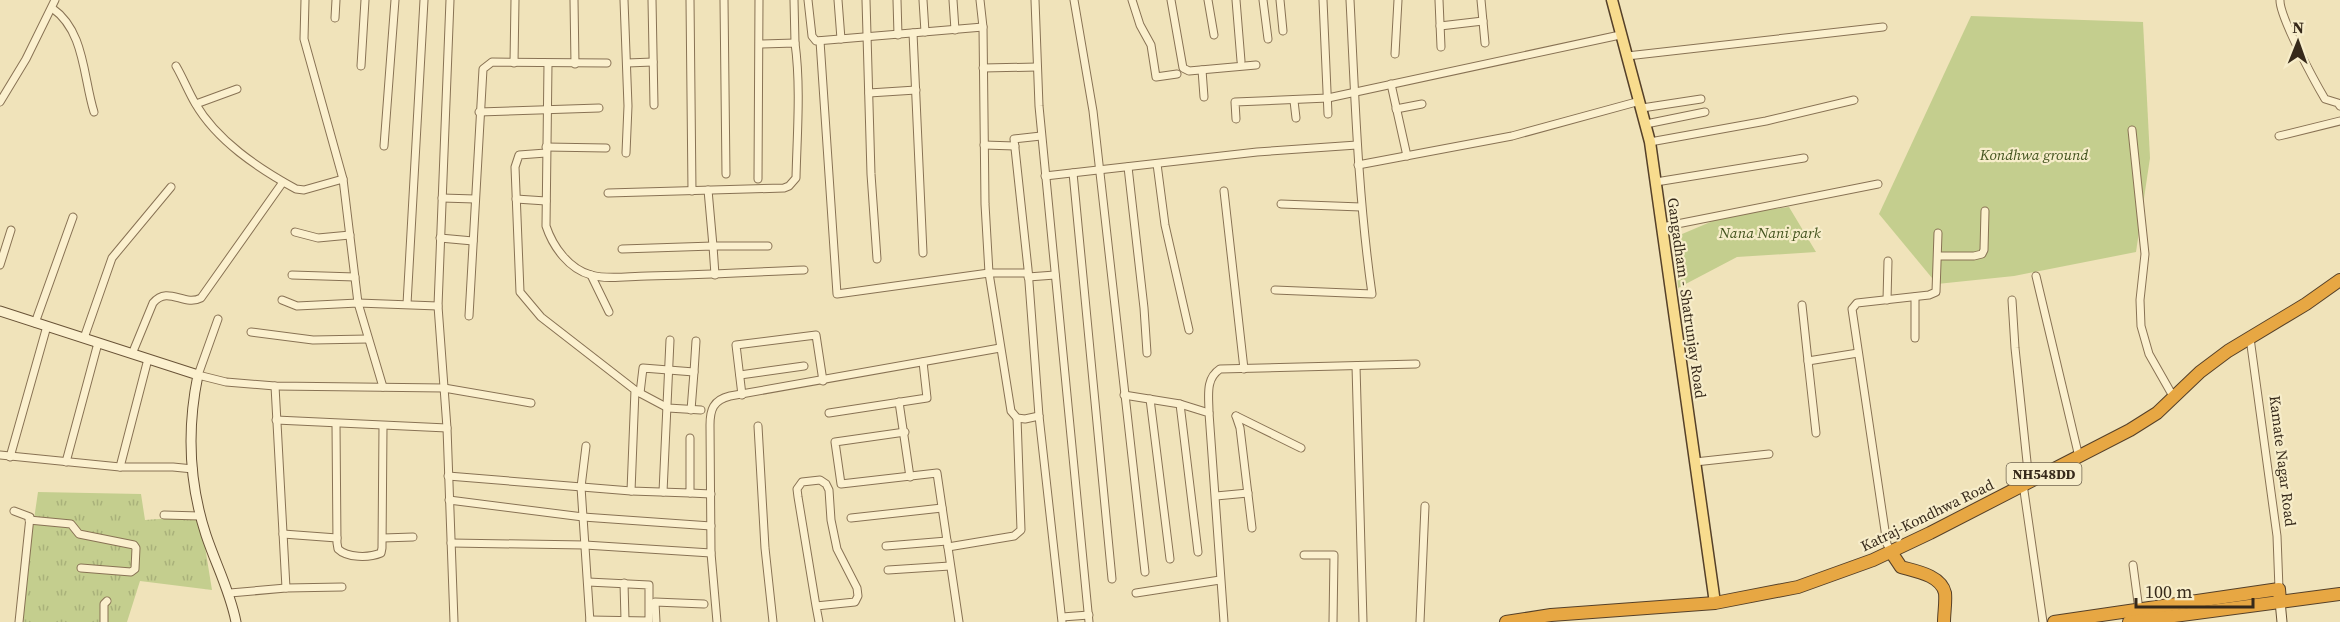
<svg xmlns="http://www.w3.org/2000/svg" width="2340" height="622" viewBox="0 0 2340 622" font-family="'Source Serif 4',serif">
<defs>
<pattern id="grass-tufts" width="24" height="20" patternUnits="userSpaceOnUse" patternTransform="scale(1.5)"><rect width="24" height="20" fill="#c4ce8e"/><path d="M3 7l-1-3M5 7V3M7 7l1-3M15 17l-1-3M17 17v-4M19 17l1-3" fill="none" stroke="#a9b17a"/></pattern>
</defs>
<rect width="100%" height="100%" fill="#f0e3ba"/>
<!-- grass -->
<polygon fill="url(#grass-tufts)" points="38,492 141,494 145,520 200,516 212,590 140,581 127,622 19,622"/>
<!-- green -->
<g fill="#c4ce8e">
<polygon points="1971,16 2143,22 2150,158 2136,252 2014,276 1937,284 1879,214"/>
<polygon points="1789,207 1816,252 1737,257 1678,288 1675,237 1727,215"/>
</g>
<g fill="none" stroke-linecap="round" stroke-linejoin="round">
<defs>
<g id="street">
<polyline points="305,0 304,39 343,179 358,303 383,387"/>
<polyline points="450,0 438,306 447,428 454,622"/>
<polyline points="574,0 575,64"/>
<polyline points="624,0 628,106 626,153"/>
<polyline points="652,0 654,105"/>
<polyline points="690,0 692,191"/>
<polyline points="724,0 726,174"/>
<polyline points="794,0 795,43"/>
<polyline points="808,0 812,36 816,41 983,27"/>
<polyline points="838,0 841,39"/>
<polyline points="866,0 871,174 877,259"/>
<polyline points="897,0 898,35"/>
<polyline points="923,0 925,32"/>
<polyline points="953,0 955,30"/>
<polyline points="980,0 983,27 985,204 989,273 1011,411 1017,418 1025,419 1039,416"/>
<polyline points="1035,0 1039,106 1089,622"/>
<polyline points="1074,0 1093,111 1145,572"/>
<polyline points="1132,0 1140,25 1151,45 1156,77 1177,74"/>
<polyline points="1171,0 1183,68 1189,71 1256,65"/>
<polyline points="1208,0 1214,35"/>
<polyline points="1236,0 1241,61"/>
<polyline points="1263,0 1268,39"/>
<polyline points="1280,0 1283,31"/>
<polyline points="1323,0 1328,114"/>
<polyline points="1439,0 1441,47"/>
<polyline points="1481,0 1485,43"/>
<path d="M2280 0C2279 16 2315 82 2325 99L2338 103 2340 106"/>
<path d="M52 8C85 31 83 77 94 112"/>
<polyline points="335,18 336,0"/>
<polyline points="1440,26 1483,21"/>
<polyline points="913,33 923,253"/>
<polyline points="820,41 837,294 989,273 1028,273"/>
<polyline points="1395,54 1398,0"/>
<polyline points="1627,56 1883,27"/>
<polyline points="514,63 515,0"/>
<polyline points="627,63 653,62"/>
<path d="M548 64 546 226C553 247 569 269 591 275 608 280 629 276 647 276 699 275 752 272 804 270"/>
<path d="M176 66C183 78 188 91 195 103 217 141 258 168 296 189L304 190 343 179"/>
<polyline points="361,66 365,0"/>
<polyline points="983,68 1037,67"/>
<polyline points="1202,70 1204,97"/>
<polyline points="1391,84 1407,156"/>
<polyline points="869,93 916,90"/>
<polyline points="1294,101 1296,118"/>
<polyline points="0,102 26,59 55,0"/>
<polyline points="196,104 237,89"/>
<polyline points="1642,108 1701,99"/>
<polyline points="1396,109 1422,104"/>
<polyline points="479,112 599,108"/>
<polyline points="1236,119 1235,102 1328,98 1620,35"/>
<polyline points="1646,124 1705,112"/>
<polyline points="2132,130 2145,254 2140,300 2141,326 2149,354 2174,398"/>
<polyline points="1041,136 1014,139 1028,269 1039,416 1062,622"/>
<polyline points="2279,136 2340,121"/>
<polyline points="1650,142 1766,121 1854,100"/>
<polyline points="984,145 1015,146"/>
<polyline points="384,146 395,0"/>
<polyline points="546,147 606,148"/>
<polyline points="546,153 519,155 515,167 520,292 541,317 635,390 631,491"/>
<polyline points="1157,164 1165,225 1189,330"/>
<polyline points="1358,165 1512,136 1640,101"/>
<polyline points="1128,167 1144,308 1147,353"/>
<polyline points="1073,173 1112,579"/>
<polyline points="1045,176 1257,152 1357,145"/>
<polyline points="758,179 759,0"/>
<polyline points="1656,182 1804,158"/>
<polyline points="708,190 713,246 768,246"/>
<polyline points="1224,191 1244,369"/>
<path d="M608 193 784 188 789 186 796 178C797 134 801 87 795 43L760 44"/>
<polyline points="442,198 475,199"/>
<polyline points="516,199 546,201"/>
<polyline points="1281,204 1361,207"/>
<polyline points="1662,227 1878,184"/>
<polyline points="295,232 318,238 350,235"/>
<polyline points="440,238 473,241"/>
<polyline points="622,249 713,246 715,275"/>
<polyline points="1938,256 1974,256 1982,254 1984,250 1985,211"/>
<polyline points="0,265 11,230"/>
<polyline points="292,275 355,277"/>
<polyline points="591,275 609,312"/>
<polyline points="2036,276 2079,457"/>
<polyline points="1028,277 1055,275"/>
<path d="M1275 290 1372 294C1358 196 1355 98 1350 0"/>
<polyline points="1915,297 1915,338"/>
<polyline points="282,300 297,306 358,303 438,306"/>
<polyline points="1887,300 1888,261"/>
<polyline points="2012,300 2015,348 2029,481"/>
<polyline points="407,304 424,0"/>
<polyline points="1802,305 1808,361"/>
<polyline points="469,316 483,69 492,62 607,63"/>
<polyline points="218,319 198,375 226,382 275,386 444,388 531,403"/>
<polyline points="35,323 73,217"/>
<polyline points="251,332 313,340 368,339"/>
<polyline points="84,338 112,258 171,187"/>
<polyline points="2250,338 2277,536 2279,589"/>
<path d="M132 354 153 303C168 285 184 307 201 298L283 182"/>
<polyline points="1356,366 1363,622"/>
<polyline points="740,375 804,366"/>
<polyline points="275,386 286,588"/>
<polyline points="636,391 668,408 701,410"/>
<polyline points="640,393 643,368 694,372 696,341"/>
<polyline points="742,395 736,345 816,335 823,381"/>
<polyline points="1124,395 1180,404 1198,552"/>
<polyline points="1150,399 1170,559"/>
<polyline points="899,402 910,477"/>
<polyline points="1180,404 1209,413 1224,622"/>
<polyline points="691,410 694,372"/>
<polyline points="829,413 927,398 923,362"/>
<path d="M1209 413C1209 396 1205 379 1220 369L1416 364"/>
<polyline points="1236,416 1240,428 1252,528"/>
<polyline points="1236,416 1301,448"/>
<polyline points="276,420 447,428"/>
<path d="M336 424 337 543 338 549C347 558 369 558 381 553L382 548 383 427"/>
<polyline points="758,426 765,548 773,622"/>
<polyline points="905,432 835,442 841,484 937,473 959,622"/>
<polyline points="1816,433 1808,361 1858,353"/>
<polyline points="586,446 581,487 590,622"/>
<polyline points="0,455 120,467 173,467 193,469"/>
<polyline points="10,457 47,326"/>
<polyline points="66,462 98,343"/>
<polyline points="1695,462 1769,454"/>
<polyline points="120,467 148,359"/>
<polyline points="448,476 631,491 690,493 690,438"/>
<polyline points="2023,484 2043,622"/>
<polyline points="663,492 670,340"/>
<polyline points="690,493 711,494"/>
<polyline points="1216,496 1248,493"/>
<polyline points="449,500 583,517 711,526"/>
<polyline points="14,511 30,517 19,622"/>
<polyline points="164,515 200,516"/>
<polyline points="851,518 942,508"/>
<polyline points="29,520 71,524 79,534 134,545 136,548 135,569 131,572 81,568"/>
<polyline points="283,534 337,538"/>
<polyline points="383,538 413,537"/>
<polyline points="451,543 585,545 711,553"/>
<polyline points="886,546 947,541"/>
<polyline points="948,547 1014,536 1021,530 1017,418"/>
<polyline points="1891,552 1887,544 1852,309 1857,303 1929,295 1936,292 1938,233"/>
<polyline points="1304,555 1334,555 1333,622"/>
<polyline points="2133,565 2139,610"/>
<polyline points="888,570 950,566"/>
<polyline points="588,582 649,585 649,621 590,620"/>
<polyline points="624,583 625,620"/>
<polyline points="230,593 286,588 342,587"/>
<polyline points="1136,593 1220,580"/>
<polyline points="816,606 855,602 858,596 857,588 837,549 831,520 829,490 826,484 820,480 802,482 797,489 798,497 816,606 819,622"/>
<polyline points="1062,617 1089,615"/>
<polyline points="104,622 104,604 107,601"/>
<polyline points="656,622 655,602 704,604"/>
<path d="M717 622 711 553 710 425C710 410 713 400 730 396L1000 348"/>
<polyline points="1420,622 1425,506"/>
</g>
<g id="secondary">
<path d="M0 311 198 375C187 428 189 483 206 535 216 565 230 591 236 622"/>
<polyline points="2280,601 2282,622"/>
</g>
<polyline id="primary" points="1612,0 1650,142 1715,603"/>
<g id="highway">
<path d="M1891 552 1901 567C1915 571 1941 575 1945 593 1946 602 1944 613 1944 622"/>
<polyline points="1506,622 1551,615 1715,603 1798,587 1873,560 1930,533 2130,430 2157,413 2200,372 2228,351 2306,304 2340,280"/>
<polyline points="2054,622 2279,589 2280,601"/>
<polyline points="2129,622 2340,594"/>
</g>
</defs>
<!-- street casing -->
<use href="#street" stroke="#887254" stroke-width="9"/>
<!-- secondary casing -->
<use href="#secondary" stroke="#695337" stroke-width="11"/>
<!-- primary casing -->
<use href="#primary" stroke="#554029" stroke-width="13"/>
<!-- highway casing -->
<use href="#highway" stroke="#554029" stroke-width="14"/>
<!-- street -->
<use href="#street" stroke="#fbf0ce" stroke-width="7"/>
<!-- secondary -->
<use href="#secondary" stroke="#fbf0ce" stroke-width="9"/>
<!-- primary -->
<use href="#primary" stroke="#f8dc8e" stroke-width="10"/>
<!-- highway -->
<use href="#highway" stroke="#e7a743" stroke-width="12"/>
</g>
<g text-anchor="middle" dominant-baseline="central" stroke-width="4.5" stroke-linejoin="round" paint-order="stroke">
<!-- shield labels -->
<rect fill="#f7edca" stroke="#70644f" stroke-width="1.5" x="2006.5" y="463" width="75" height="22" rx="4.5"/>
<g font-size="14" font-weight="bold" fill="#36291a">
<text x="2044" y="474">NH548DD</text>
</g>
<!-- park labels -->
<g font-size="15" font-style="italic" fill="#44541f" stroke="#f7edca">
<text x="2034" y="154">Kondhwa ground</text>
<text x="1770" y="232">Nana Nani park</text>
</g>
<!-- street labels -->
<g font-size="15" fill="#36291a" stroke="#f7edca">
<text transform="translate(1687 298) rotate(82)">Gangadham - Shatrunjay Road</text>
<text transform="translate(2283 461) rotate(83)">Kamate Nagar Road</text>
<text transform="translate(1927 515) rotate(-26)">Katraj-Kondhwa Road</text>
</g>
</g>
<!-- north arrow -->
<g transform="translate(2298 42) rotate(1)" stroke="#f7edca" stroke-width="4.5" paint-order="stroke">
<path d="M0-4.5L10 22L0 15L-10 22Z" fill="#36291a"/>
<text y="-9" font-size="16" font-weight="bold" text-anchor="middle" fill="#36291a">N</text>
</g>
<!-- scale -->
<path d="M2136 598v9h117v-9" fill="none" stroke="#36291a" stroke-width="3"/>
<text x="2145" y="598" font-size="18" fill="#36291a" stroke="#f7edca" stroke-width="4.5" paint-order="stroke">100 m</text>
</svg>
